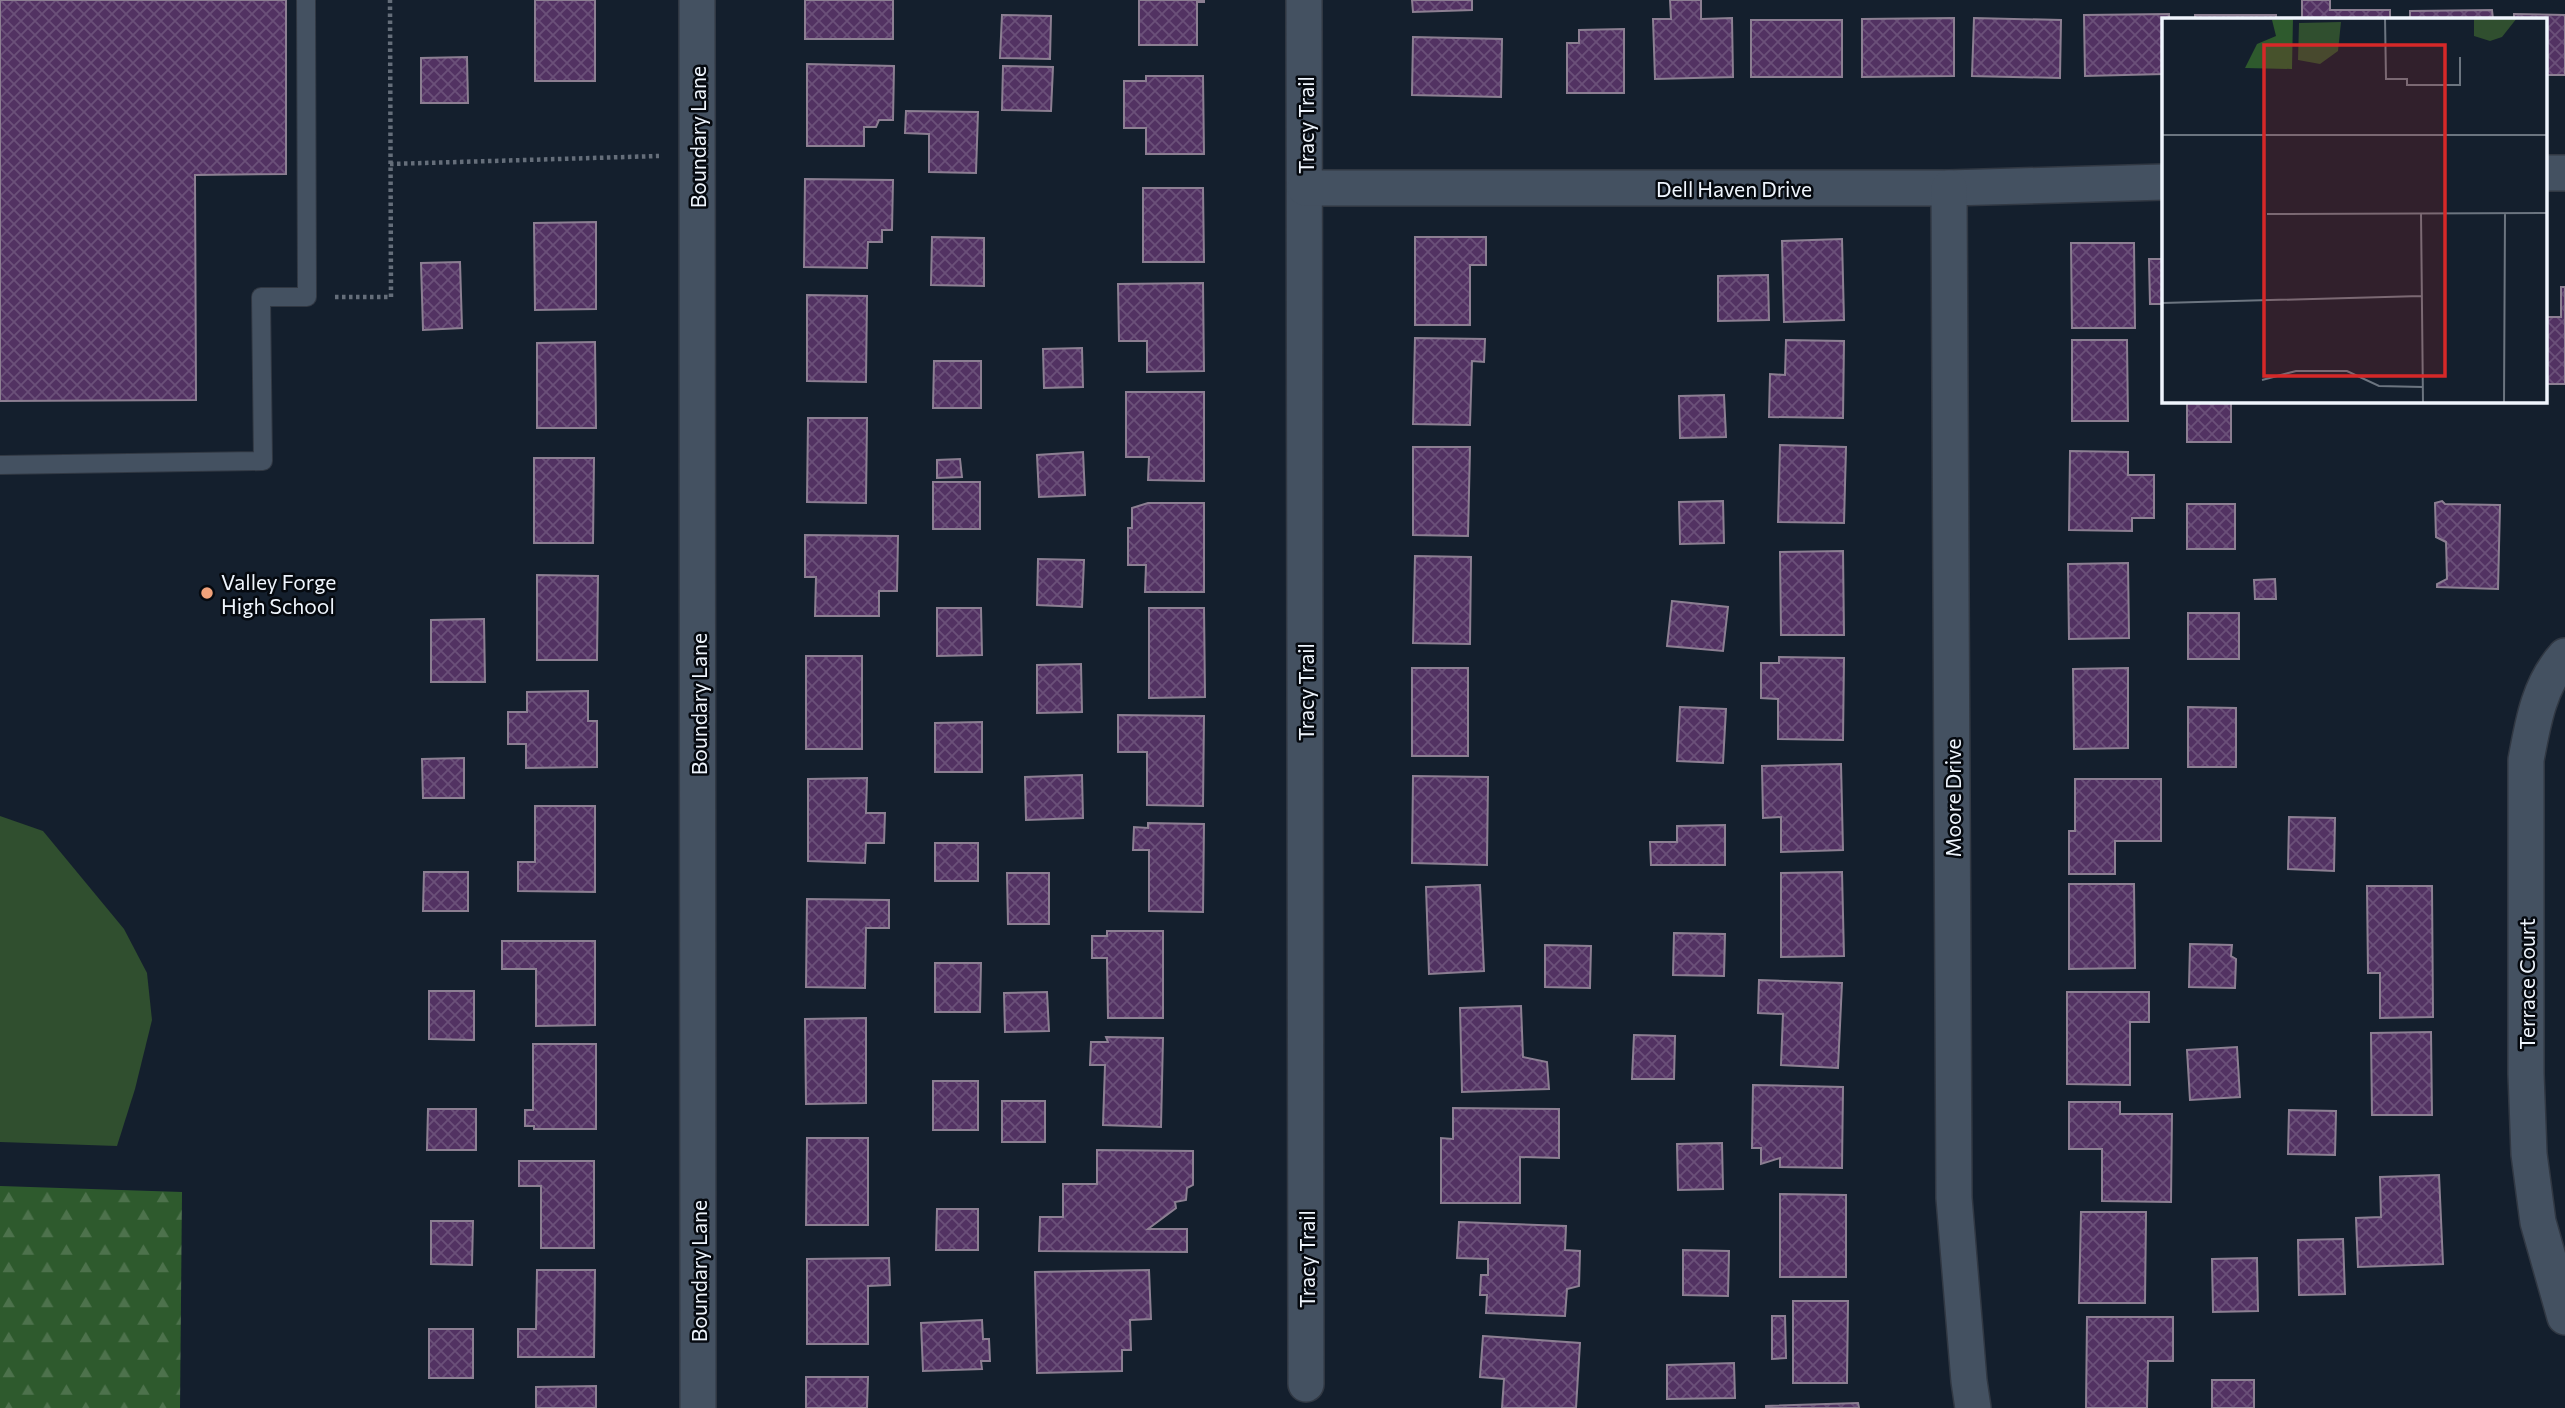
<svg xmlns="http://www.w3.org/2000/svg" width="2565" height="1408" viewBox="0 0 2565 1408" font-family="Commissioner,sans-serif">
<defs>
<pattern id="forest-firs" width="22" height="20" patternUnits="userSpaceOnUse" patternTransform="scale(1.75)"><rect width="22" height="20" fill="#2e5a2d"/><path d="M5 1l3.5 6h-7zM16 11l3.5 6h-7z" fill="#4d724c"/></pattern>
<pattern id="building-cross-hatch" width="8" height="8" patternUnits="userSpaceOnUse" patternTransform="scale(1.75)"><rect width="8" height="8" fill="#523262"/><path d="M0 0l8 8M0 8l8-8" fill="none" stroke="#6b5079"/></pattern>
</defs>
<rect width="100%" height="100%" fill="#141f2d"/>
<!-- grass -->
<polygon fill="#304f2f" points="0,816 43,831 124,929 147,973 152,1020 135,1089 117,1146 0,1142"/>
<!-- forest -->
<polygon fill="url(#forest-firs)" points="0,1186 182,1192 180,1408 0,1408"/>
<!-- building -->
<g fill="url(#building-cross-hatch)" stroke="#8c7f92" stroke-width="2">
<polygon points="0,0 286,0 286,174 195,175 196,400 0,401"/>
<rect x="535" y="0" width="60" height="81"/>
<rect x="805" y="0" width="88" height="39"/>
<polygon points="1139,0 1204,0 1204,2 1197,2 1197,45 1139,45"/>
<polygon points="1412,0 1472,0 1472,10 1413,12"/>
<polygon points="1670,0 1701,0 1701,19 1732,18 1733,77 1655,79 1653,19 1671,19"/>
<polygon points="2302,0 2330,0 2330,10 2390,10 2390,19 2302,19"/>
<polygon points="2492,10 2493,19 2410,19 2410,11"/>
<polygon points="2169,14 2169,19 2164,19 2164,74 2085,76 2084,15"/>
<polygon points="2514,14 2565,15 2565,75 2546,75 2546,19 2514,19"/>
<polygon points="1002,15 1051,16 1050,59 1000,58"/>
<rect x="2195" y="15" width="81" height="4"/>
<polygon points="1954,18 1954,76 1862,77 1862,19"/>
<polygon points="1974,18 2061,20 2060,78 1972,76"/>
<rect x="1751" y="20" width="91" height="57"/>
<polygon points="1624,29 1624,93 1567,93 1567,43 1579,43 1579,30"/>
<polygon points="1413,37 1502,39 1501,97 1412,95"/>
<polygon points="467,57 468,103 421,103 421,58"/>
<polygon points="807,64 894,66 893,120 879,120 876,127 864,127 864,146 807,146"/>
<polygon points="1003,66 1053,67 1051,111 1002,110"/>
<polygon points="1146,76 1203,76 1204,154 1146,154 1146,128 1124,128 1124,81 1146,81"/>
<polygon points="906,111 978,112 976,173 929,172 929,134 905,133"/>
<polygon points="805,179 893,180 892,230 882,230 882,242 868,242 867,268 804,267"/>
<polygon points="1143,188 1203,188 1204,262 1143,262"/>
<polygon points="596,222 596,309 535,310 534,223"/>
<polygon points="932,237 984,238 984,286 931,285"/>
<polygon points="1415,237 1486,237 1486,265 1470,265 1470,325 1415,325"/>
<polygon points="1842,239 1844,320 1784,322 1782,241"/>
<polygon points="2071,243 2134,243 2135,328 2072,328"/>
<polygon points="2149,259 2164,259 2164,304 2150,304"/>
<polygon points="460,262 462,328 423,330 421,263"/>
<polygon points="1768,275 1769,320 1718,321 1718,276"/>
<polygon points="1203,283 1204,371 1147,372 1147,341 1119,341 1118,284"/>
<polygon points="2561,287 2565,287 2565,384 2546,384 2546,317 2561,317"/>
<polygon points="807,295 867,296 866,382 807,381"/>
<polygon points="1415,338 1485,339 1484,362 1472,361 1470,425 1413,424"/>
<polygon points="1786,340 1844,341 1843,418 1769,417 1770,374 1785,375"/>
<polygon points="2072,340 2127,340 2128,421 2072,421"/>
<polygon points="595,342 596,428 537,428 537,343"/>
<polygon points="1082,348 1083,387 1044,388 1043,349"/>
<polygon points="934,361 981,361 981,408 933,408"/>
<polygon points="1126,392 1204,392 1204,481 1148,480 1149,457 1126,457"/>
<polygon points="1724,395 1726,437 1680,438 1679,396"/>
<rect x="2187" y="401" width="44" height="41"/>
<polygon points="808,418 867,418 866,503 807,502"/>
<polygon points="1780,445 1846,447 1844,523 1778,522"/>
<polygon points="1413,447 1470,447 1468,536 1413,535"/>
<polygon points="2070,451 2128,452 2128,475 2154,475 2154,518 2132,518 2132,531 2069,530"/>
<polygon points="1083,452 1085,495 1039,497 1037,455"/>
<polygon points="534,458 594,458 593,543 534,543"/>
<polygon points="960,459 962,477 937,478 937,460"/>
<rect x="933" y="482" width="47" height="47"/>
<polygon points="1723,501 1724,543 1680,544 1679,502"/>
<polygon points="2442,501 2445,504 2500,505 2498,589 2437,587 2437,584 2447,579 2446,542 2436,537 2435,503"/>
<polygon points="1148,503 1204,503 1204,592 1145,592 1146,565 1128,565 1128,528 1132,528 1132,508"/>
<rect x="2187" y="504" width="48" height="45"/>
<polygon points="805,535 898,536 897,591 879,591 879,616 815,616 816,577 805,577"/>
<polygon points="1843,551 1844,635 1781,635 1780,552"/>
<polygon points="1415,556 1471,557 1470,644 1413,643"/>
<polygon points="1038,559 1084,560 1082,607 1037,605"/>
<polygon points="2128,563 2129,638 2069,639 2068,564"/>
<polygon points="537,575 598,576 597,660 537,660"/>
<polygon points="2275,579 2276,599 2255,599 2254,580"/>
<polygon points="1672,601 1728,607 1723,651 1667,646"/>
<polygon points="937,608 981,608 982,655 937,656"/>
<polygon points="1149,608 1204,608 1205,697 1149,698"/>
<rect x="2188" y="613" width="51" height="46"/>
<polygon points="484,619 485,682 431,682 431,620"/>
<rect x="806" y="656" width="56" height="93"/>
<polygon points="1779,657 1844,658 1843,740 1778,739 1778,699 1761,698 1761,663 1779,663"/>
<polygon points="1081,664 1082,712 1037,713 1037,665"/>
<rect x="1412" y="668" width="56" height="88"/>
<polygon points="2128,668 2128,748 2074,749 2073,669"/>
<polygon points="588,691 588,721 597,721 597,767 526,768 526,744 508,744 508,712 527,712 527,692"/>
<polygon points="1680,707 1726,709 1723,763 1677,761"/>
<polygon points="2188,707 2236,708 2236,767 2188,767"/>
<polygon points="1118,715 1204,716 1203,806 1147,805 1147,752 1118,752"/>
<polygon points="982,722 982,772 935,772 935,723"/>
<polygon points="464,758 464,798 423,798 422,759"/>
<polygon points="1841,764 1843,850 1781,852 1781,817 1763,818 1762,766"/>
<polygon points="1082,775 1083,818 1026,820 1025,777"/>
<polygon points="1413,776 1488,777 1487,865 1412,863"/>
<polygon points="867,778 866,813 885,813 884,843 866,843 865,863 808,861 808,779"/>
<polygon points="2075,779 2161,779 2161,841 2115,841 2115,874 2069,874 2069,831 2075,831"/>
<polygon points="535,806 595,806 595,892 518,891 518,862 535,862"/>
<polygon points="2289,817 2335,818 2334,871 2288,869"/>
<polygon points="1148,823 1204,824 1203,912 1149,911 1149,850 1133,850 1134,827 1148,828"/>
<polygon points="1725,825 1725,865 1651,865 1650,842 1677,842 1677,826"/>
<rect x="935" y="843" width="43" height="38"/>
<polygon points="424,872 468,872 468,911 423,911"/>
<polygon points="1842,872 1844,956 1781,957 1781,873"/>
<polygon points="1007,873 1049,873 1049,924 1008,924"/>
<polygon points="2069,884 2134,884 2135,968 2069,969"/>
<polygon points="1480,885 1484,971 1429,974 1426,887"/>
<polygon points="2367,886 2432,886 2433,1017 2380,1018 2380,973 2368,973"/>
<polygon points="807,899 889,900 889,928 866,928 865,988 806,987"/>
<polygon points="1107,931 1163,931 1163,1018 1108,1018 1107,958 1092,958 1092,936 1107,936"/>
<polygon points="1674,933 1725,934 1724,976 1673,975"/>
<polygon points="502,941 595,941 595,1025 536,1026 536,969 502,969"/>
<polygon points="2190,944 2232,945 2231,956 2236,959 2235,988 2189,987"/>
<polygon points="1545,945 1591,946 1590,988 1545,987"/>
<polygon points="935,963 981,963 980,1012 935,1012"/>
<polygon points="1759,980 1842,983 1838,1068 1781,1065 1783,1014 1758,1013"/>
<polygon points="429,991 474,991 474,1040 429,1039"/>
<polygon points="1047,992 1049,1031 1005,1032 1004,993"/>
<polygon points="2067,992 2149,992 2149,1022 2130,1022 2130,1085 2067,1084"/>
<polygon points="1521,1006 1523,1057 1547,1062 1549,1089 1462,1092 1460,1008"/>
<polygon points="866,1018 866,1103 806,1104 805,1019"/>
<polygon points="2431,1032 2432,1115 2372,1115 2371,1033"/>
<polygon points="1634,1035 1675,1036 1674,1079 1632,1079"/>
<polygon points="1106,1037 1163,1038 1161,1127 1103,1125 1105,1065 1090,1065 1091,1042 1108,1042"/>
<polygon points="533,1044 596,1044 596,1129 534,1129 534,1126 525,1126 525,1110 533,1110"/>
<polygon points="2237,1047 2240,1097 2190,1100 2187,1050"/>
<rect x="933" y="1081" width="45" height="49"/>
<polygon points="1753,1085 1843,1087 1842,1168 1780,1167 1780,1158 1761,1164 1761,1148 1752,1148"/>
<rect x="1002" y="1101" width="43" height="41"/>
<polygon points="2069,1102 2120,1102 2120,1114 2172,1114 2171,1202 2102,1201 2102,1149 2069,1149"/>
<polygon points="1453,1108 1559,1109 1559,1158 1520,1157 1520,1203 1441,1203 1441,1138 1453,1139"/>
<polygon points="428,1109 476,1109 476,1150 427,1150"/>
<polygon points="2289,1110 2336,1111 2335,1155 2288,1154"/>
<polygon points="807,1138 868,1138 868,1225 806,1225"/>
<polygon points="1722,1143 1723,1189 1678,1190 1677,1144"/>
<polygon points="1097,1150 1193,1151 1193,1185 1187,1188 1186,1200 1175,1202 1176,1208 1148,1229 1187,1229 1187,1252 1039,1251 1040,1217 1063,1217 1063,1184 1097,1184"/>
<polygon points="519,1161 594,1161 594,1248 541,1248 541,1186 519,1186"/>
<polygon points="2439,1175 2443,1264 2358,1267 2356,1218 2381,1217 2380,1177"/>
<polygon points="1780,1194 1846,1195 1846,1277 1780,1277"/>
<polygon points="937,1209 978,1209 978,1250 936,1250"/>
<polygon points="2081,1212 2146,1212 2145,1303 2079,1303"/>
<polygon points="431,1221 473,1221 472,1265 431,1264"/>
<polygon points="1459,1222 1566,1226 1565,1250 1580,1251 1579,1286 1567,1289 1565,1316 1486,1313 1487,1295 1480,1295 1481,1275 1488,1275 1488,1259 1457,1258"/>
<polygon points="2343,1239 2345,1294 2299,1295 2298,1240"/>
<polygon points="1683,1250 1729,1251 1728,1296 1683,1295"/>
<polygon points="889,1258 890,1285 868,1286 868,1344 807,1344 807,1259"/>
<polygon points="2257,1258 2258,1311 2213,1312 2212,1259"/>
<polygon points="537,1270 595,1270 594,1357 518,1357 518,1329 536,1329"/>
<polygon points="1149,1270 1151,1319 1130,1320 1131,1350 1122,1350 1122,1371 1037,1373 1035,1272"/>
<polygon points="1793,1301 1848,1301 1847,1383 1793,1383"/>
<polygon points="1772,1316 1785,1316 1786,1358 1772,1359"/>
<polygon points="2087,1317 2173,1317 2173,1361 2148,1361 2147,1408 2086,1408"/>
<polygon points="982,1320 983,1339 989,1339 990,1361 981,1361 982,1369 923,1371 921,1323"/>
<rect x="429" y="1329" width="44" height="49"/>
<polygon points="1483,1336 1580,1343 1576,1408 1502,1408 1504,1379 1480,1377"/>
<polygon points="1734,1363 1735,1398 1667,1399 1667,1365"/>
<polygon points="806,1377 868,1377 867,1408 806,1408"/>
<rect x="2212" y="1380" width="42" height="28"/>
<polygon points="596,1386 596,1408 536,1408 536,1387"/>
<polygon points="1858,1403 1859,1408 1766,1408 1766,1406"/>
</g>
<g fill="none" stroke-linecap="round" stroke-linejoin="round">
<defs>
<polyline id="lane" points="0,465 263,461 261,297 307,297 306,0"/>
<g id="street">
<polyline points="697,0 698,1408"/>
<polyline points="1304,0 1306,1384"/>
<polyline points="2546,173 2565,173"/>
<polyline points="1305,188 1949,188 2164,182"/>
<polyline points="1949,188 1954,1198 1969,1381 1973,1408"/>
<path d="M2565 656C2539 685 2533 722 2526 760V1074L2529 1154 2538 1222 2565 1317"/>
</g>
</defs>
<!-- lane casing -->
<use href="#lane" stroke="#313843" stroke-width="20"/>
<!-- street casing -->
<use href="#street" stroke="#313843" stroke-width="38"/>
<!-- path -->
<g stroke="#656e7a" stroke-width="4.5" stroke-dasharray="3.5 3.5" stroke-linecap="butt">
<polyline points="390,164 659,156"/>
<polyline points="335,297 391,297 390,0"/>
</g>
<!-- lane -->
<use href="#lane" stroke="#445161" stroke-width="18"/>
<!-- street -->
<use href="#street" stroke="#445161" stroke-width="35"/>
</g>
<!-- markers -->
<circle fill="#f1a27b" stroke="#05090f" stroke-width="2.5" cx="207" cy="593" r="7"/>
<g text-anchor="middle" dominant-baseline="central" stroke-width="5" stroke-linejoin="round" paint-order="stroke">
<!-- street labels -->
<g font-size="21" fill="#eff5fd" stroke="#05090f">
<text transform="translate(1305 125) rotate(-90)">Tracy Trail</text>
<text transform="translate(697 137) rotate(-90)">Boundary Lane</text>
<text x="1734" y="188">Dell Haven Drive</text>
<text transform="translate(1305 692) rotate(-90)">Tracy Trail</text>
<text transform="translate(698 704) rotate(-90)">Boundary Lane</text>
<text transform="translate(1952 798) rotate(-90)">Moore Drive</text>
<text transform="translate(2526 984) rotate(-90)">Terrace Court</text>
<text transform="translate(1306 1259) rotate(-90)">Tracy Trail</text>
<text transform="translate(698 1271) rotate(-90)">Boundary Lane</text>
</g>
<!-- poi labels -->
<g font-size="21" fill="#eff5fd" stroke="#05090f" text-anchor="start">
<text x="221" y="581">Valley Forge<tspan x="221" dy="24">High School</tspan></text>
</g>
</g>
<!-- overview -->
<g transform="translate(2162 18)">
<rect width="385" height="385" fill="#141f2d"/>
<path d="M312 0H355L340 19 328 23 312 18ZM179 4 176 33 158 46 136 42 137 5Z" fill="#304f2f"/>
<path d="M131 0 130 51 83 50 95 26 114 18 110 2Z" fill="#2e5a2d"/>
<path fill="none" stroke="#6c7580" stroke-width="2" d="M223 0 224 61H245V67H298V39M0 117H385M259 195 261 385M105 196 385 195M0 285 259 278M100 362 134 353H185L217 368 261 369M342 385 343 195"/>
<path fill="#d62828" fill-opacity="0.15" stroke="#d62828" stroke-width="3.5" d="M102 27H283V358H102Z"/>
<rect width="385" height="385" fill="none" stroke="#eff5fd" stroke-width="3.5"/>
</g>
</svg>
